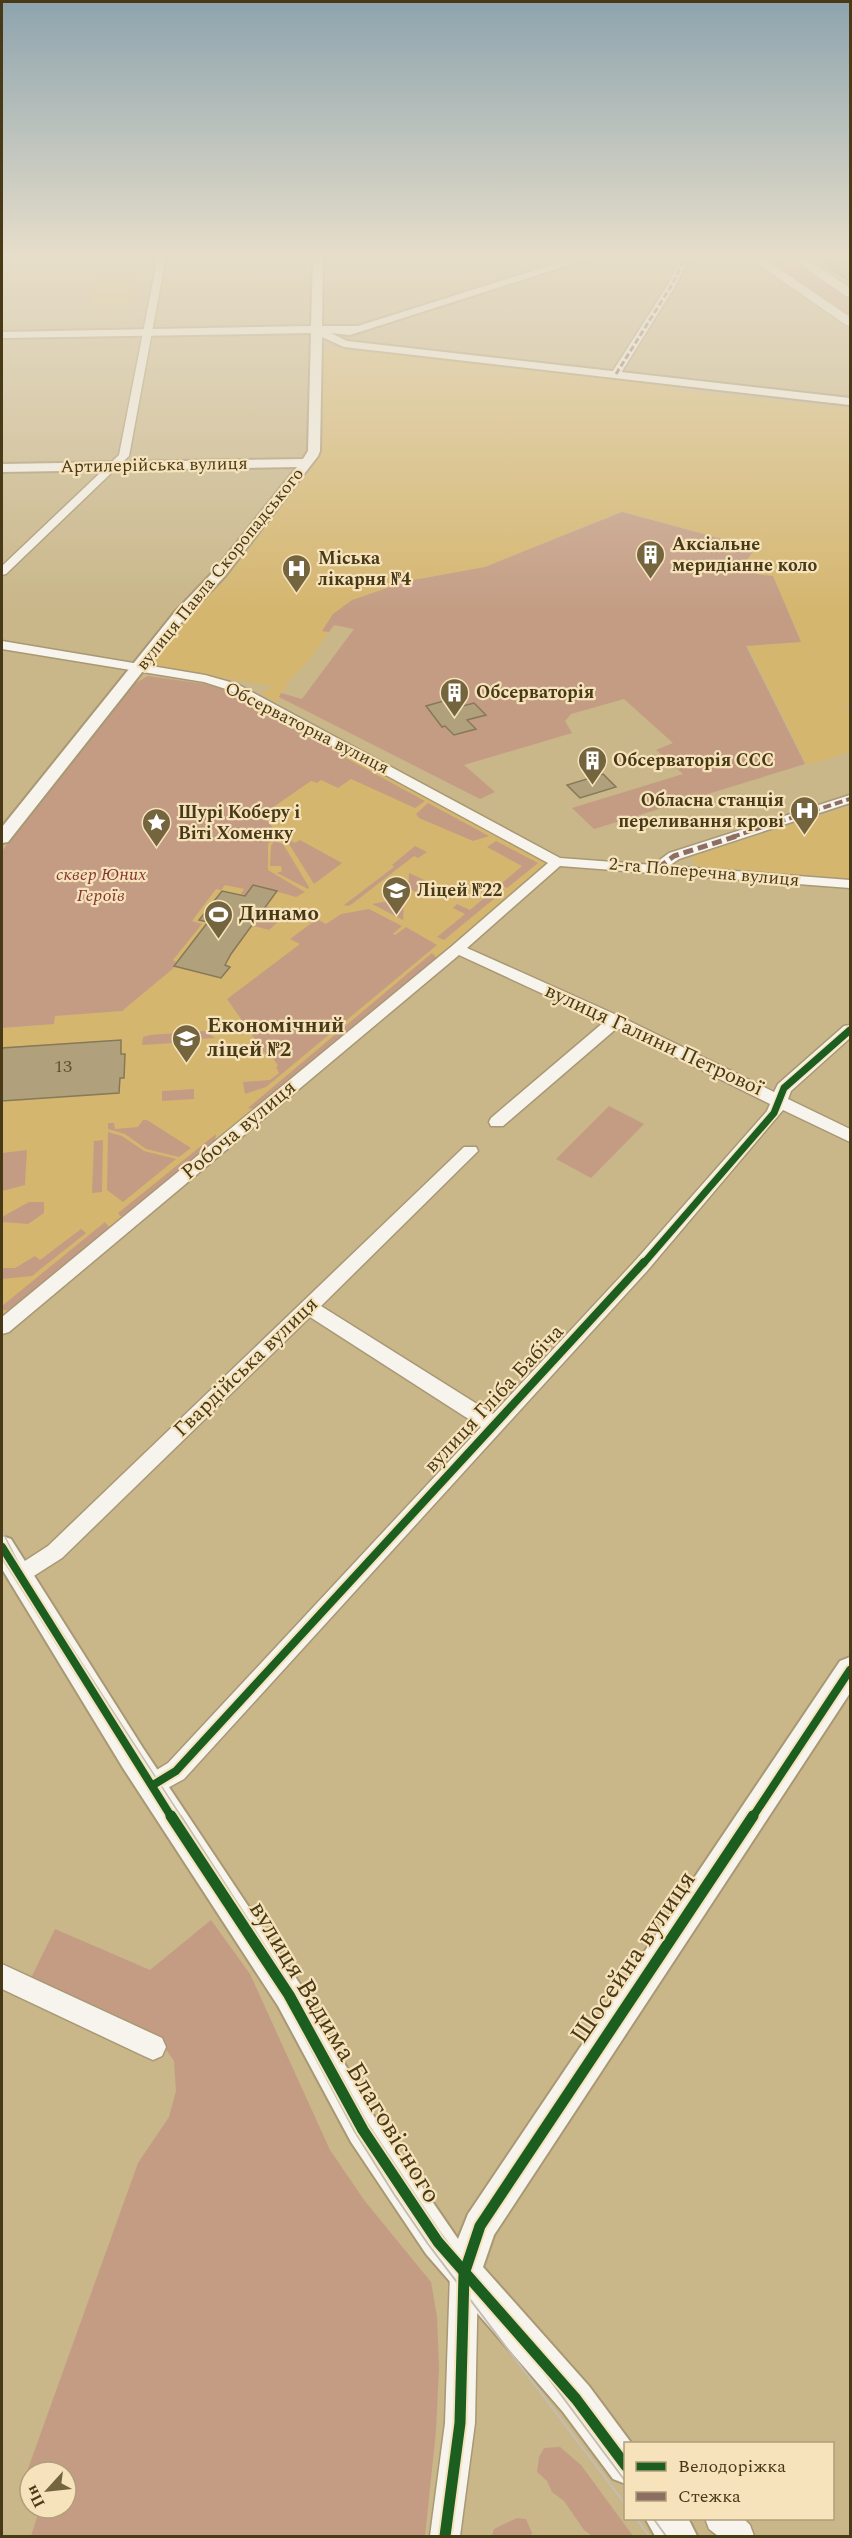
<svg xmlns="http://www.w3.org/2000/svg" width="852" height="2538" viewBox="0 0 852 2538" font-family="Spectral,serif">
<rect width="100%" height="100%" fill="#c9b689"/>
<!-- built -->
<g fill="#d5b66f">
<polygon points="137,272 130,305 89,306 98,273"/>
<polygon points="332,347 674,385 673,390 850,409 850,431 846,438 850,439 850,704 846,704 850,714 850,752 807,765 748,646 802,642 773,576 756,574 758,570 743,566 756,548 622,511 485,567 408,581 352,600 323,631 329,632 307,662 289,681 277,703 261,694 273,686 167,669 158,665 154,659 320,451 322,354 323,349"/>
<polygon points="148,676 212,685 229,690 545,862 546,866 2,1319 2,851 134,684"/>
<polygon points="850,806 850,879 696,866 691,857"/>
</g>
<!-- green -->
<g fill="#c49c84">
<polygon points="757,256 789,256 850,297 850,318"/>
<polygon points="622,512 755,548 743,566 758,570 756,574 773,576 801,642 746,646 805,764 594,829 572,808 683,774 656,750 673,743 624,699 571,714 565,721 572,733 464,765 495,792 480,799 279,697 281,693 302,699 354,629 334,625 329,632 322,631 333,614 352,600 408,581 485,567"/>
<polygon points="148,676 212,685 229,690 350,755 346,758 425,801 415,808 351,779 338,788 321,780 317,783 311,781 269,810 272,812 267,815 260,816 259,818 268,821 278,835 268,844 268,870 305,892 296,897 254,885 245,895 241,894 244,889 225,885 221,890 216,889 192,921 202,924 173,960 176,962 173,966 175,967 122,1011 55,1016 54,1024 2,1028 2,851 134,684"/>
<polygon points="428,803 489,836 473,841 419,818 416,814"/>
<polygon points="290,840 295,843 300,840 342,863 314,884 289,844"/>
<polygon points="274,841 283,844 309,887 308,889 277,873 282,871 281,866 270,866 271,846"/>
<polygon points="496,841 538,863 507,888 500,885 522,866 487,847"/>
<polygon points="415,846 427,852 418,858 414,856 352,904 348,906 344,905 394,867 392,865"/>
<polygon points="409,873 442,888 418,893 408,888"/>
<polygon points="495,889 501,893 444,940 437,937 465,914 453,908 457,904 470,910"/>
<polygon points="394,900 404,904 403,920 372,904"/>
<polygon points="267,906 283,912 280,920 269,930 254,926"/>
<polygon points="369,909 402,926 393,934 395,935 406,927 437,945 266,1087 245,1094 243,1082 270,1080 279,1073 276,1067 278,1066 273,1058 269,1059 227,999 300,944 290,939 317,919 326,924 341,914"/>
<polygon points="432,953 437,958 254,1109 248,1108"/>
<polygon points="205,1031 215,1038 178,1040 174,1043 142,1045 143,1037 150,1035"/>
<polygon points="194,1089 194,1099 162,1101 162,1091"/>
<polygon points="609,1106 644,1124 591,1178 556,1159"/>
<polygon points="143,1120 147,1120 191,1148 179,1157 146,1149 125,1134 108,1129 108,1123 114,1123 115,1129 138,1127"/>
<polygon points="108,1132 122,1136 144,1151 176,1159 123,1202 107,1190"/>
<polygon points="216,1134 215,1142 127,1216 120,1216 118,1213"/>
<polygon points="103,1140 102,1192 92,1193 94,1141"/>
<polygon points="27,1150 25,1185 2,1191 2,1153"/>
<polygon points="29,1202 44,1202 44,1213 28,1224 2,1222 2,1217"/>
<polygon points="105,1222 110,1228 13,1310 2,1310 2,1306"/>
<polygon points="81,1229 86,1233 32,1276 2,1279 2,1268 15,1268 35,1256 40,1260"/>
<polygon points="211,1920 250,1974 330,2150 364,2200 431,2282 437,2317 439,2368 436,2431 425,2536 31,2536 40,2508 66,2508 66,2472 53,2472 55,2463 30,2472 25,2477 138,2163 169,2117 176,2091 174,2061 160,2041 31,1978 55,1929 150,1970"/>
<polygon points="560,2447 581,2465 633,2536 592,2536 584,2530 564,2501 552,2492 547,2481 537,2472 539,2457 544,2448"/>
<polygon points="517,2518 526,2519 532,2533 531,2536 492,2536 494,2529"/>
</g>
<!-- building -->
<g fill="#b0a07c" stroke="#867958" stroke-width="1.5">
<polygon points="819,256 850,256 850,281 828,267 831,264"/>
<polygon points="447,700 455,708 474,703 486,715 467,720 476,729 454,735 445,726 442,727 426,706"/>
<polygon points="603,774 616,787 580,798 567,785"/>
<polygon points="253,885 277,891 231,954 225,965 230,967 221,978 174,966 208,922 199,920 222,891 245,896"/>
<polygon points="121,1040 121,1054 125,1054 124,1078 120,1078 119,1093 2,1101 2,1048"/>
</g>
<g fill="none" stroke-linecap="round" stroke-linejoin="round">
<defs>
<g id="minor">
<polygon points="2,256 7,256 5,263 2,263"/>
<polygon points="158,256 166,256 129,456 6,574 2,575 2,566 119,455"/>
<polygon points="682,256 690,256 677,283 619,376 613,376 611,374 669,283"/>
<polygon points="2,641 205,675 237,684 560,858 653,865 669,853 850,795 850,803 679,859 669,866 850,880 850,888 560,866 467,948 621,1017 774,1092 778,1084 844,1026 850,1025 850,1038 791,1091 788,1099 850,1129 850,1142 783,1110 647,1271 184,1779 153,1796 145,1793 141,1785 145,1777 168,1763 481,1427 310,1317 62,1558 18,1586 11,1584 8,1577 11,1570 48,1546 464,1147 476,1147 478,1151 321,1306 493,1414 635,1261 767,1111 770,1104 617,1028 503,1126 491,1126 489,1122 491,1118 604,1022 459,955 9,1332 2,1334 2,1317 452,946 548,863 229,690 204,682 2,649"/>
<polygon points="2,1964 162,2038 166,2047 162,2056 153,2060 144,2056 2,1989"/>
<polygon points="464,2260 474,2264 478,2274 475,2423 460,2536 430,2536 445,2423 450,2274 454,2264"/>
<polygon points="705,2518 743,2518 750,2525 754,2536 718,2536 709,2529"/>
</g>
<g id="tertiary">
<polygon points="313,256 323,256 322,326 358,326 580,256 597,256 350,335 331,333 347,341 850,398 850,405 344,347 322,337 320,451 318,456 225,576 184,619 8,842 2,843 2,827 174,613 215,570 297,467 2,472 2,464 303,459 308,451 311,333 2,338 2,332 311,326"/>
<polygon points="2,1536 11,1539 143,1748 300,1984 375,2118 458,2239 468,2214 840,1661 850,1657 850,1693 494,2235 483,2267 589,2386 632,2444 626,2444 626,2484 613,2479 563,2412 426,2254 351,2142 278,2006 123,1768 2,1569"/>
<polygon points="645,2518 688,2518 697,2536 655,2536"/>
</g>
<g id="secondary">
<polygon points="746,256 760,256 850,317 850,326 846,325"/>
<polygon points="788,256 802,256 850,288 850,296 846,296"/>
</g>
</defs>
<!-- minor casing -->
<use href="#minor" stroke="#a89874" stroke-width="3"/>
<!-- tertiary casing -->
<use href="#tertiary" stroke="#a89874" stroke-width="4"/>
<!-- secondary casing -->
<use href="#secondary" stroke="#a89874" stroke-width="2"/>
<!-- minor -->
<use href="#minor" fill="#f7f4ed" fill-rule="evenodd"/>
<!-- tertiary -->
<use href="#tertiary" fill="#f7f4ed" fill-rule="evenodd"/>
<!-- secondary -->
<use href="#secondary" fill="#f0eeea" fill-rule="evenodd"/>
<!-- tram-far1 -->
<g stroke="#c4beb2" stroke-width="1.5">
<polyline points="2,266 5,256"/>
<polyline points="2,1531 24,1574 182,1818"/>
<polyline points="2,1558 167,1818"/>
</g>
<!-- tram -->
<g stroke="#c4beb2" stroke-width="2">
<polyline points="166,1816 285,2000 355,2132 394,2194 428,2244 626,2505"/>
<polyline points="181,1816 294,1991 367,2123 439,2231 626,2482"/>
<polyline points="636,2518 649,2536"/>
<polyline points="653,2518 666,2536"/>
</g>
<!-- quiet-far2 -->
<polyline stroke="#8d6e63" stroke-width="3" stroke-dasharray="6 3" stroke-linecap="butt" points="616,374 673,283 686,256"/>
<!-- quiet-far1 -->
<polyline stroke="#8d6e63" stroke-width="4" stroke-dasharray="8 4" stroke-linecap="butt" points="732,837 850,799"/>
<!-- quiet -->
<polyline stroke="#8d6e63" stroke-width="5" stroke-dasharray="10 5" stroke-linecap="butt" points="658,868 674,856 737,836"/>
<defs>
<polyline id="cycleway-far2" points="643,1264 774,1113 784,1088 850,1030"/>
<g id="cycleway-far1">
<polyline points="2,1547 172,1818"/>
<polyline points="153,1785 176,1771 644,1262"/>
<polyline points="752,1818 850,1670"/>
</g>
<g id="cycleway">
<polyline points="171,1816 289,1995 363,2130 438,2242 576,2399 626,2466"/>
<polyline points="445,2536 460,2423 464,2274 480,2226 753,1816"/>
</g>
</defs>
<!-- cycleway-far2 casing -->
<use href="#cycleway-far2" stroke="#f6e3bc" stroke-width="10"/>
<!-- cycleway-far1 casing -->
<use href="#cycleway-far1" stroke="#f6e3bc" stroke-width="12"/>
<!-- cycleway casing -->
<use href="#cycleway" stroke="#f6e3bc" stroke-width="15"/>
<!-- cycleway-far2 -->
<use href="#cycleway-far2" stroke="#1b5e20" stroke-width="7"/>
<!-- cycleway-far1 -->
<use href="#cycleway-far1" stroke="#1b5e20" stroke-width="8"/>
<!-- cycleway -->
<use href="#cycleway" stroke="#1b5e20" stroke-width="11"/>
</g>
<!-- sky -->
<linearGradient id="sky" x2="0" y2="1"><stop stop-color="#8da4ae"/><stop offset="0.42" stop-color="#e7deca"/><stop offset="1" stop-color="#e7deca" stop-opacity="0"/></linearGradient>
<rect width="852" height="612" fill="url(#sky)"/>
<!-- icons -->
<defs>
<symbol id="building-pin" viewBox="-11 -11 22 30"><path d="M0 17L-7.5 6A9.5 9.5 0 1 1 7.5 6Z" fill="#75653f" stroke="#f6e3bc"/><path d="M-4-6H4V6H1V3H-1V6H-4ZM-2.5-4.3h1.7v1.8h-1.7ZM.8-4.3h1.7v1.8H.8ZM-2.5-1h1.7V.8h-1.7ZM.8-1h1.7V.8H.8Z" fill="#fff"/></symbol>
<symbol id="hospital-pin" viewBox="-11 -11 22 30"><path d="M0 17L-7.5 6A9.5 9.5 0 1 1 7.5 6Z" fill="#75653f" stroke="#f6e3bc"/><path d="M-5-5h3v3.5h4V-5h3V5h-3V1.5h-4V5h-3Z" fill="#fff"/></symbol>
<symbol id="sight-pin" viewBox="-11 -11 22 30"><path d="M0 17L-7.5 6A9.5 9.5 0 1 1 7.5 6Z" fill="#75653f" stroke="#f6e3bc"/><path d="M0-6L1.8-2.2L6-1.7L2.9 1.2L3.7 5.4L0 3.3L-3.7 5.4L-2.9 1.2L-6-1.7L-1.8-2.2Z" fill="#fff"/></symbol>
<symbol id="school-pin" viewBox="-11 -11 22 30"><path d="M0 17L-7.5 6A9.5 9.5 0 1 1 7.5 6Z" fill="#75653f" stroke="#f6e3bc"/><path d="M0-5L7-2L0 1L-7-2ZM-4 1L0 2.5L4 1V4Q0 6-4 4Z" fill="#fff"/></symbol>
<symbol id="stadium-pin" viewBox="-11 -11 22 30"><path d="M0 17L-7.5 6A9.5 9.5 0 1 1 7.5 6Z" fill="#75653f" stroke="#f6e3bc"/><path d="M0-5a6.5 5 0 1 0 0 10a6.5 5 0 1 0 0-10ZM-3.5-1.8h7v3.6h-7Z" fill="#fff"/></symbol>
<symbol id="university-pin" viewBox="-11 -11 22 30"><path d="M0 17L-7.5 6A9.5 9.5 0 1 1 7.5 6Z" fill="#75653f" stroke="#f6e3bc"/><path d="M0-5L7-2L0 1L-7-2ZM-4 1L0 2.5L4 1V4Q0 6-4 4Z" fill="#fff"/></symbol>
</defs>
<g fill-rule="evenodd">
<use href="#building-pin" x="634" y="538" width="33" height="45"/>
<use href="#hospital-pin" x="280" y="552" width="33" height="45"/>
<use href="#building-pin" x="438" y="676" width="33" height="45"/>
<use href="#building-pin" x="576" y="744" width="33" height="45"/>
<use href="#hospital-pin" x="788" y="794" width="33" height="45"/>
<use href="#sight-pin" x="140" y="806" width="33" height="45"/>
<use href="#school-pin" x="380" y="874" width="33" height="45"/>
<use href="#stadium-pin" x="202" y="898" width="33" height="45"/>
<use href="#university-pin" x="170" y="1022" width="33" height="45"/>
</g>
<g text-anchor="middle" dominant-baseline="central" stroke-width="4.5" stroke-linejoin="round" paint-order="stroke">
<!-- far-street labels -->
<g font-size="18" fill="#483917" stroke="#f6e3bc">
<text transform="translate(154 465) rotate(-1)">Артилерійська вулиця</text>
<text transform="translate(220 569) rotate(-51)">вулиця Павла Скоропадського</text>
<text transform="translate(307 728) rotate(27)">Обсерваторна вулиця</text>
<text transform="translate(704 872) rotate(5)">2-га Поперечна вулиця</text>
</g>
<!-- far-poi labels -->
<g font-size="18" font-weight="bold" fill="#483917" stroke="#f6e3bc" text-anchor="start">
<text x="672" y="544">Аксіальне<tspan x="672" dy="21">меридіанне коло</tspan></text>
<text x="318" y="558">Міська<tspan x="318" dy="21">лікарня №4</tspan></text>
<text x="476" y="692">Обсерваторія</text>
<text x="613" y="760">Обсерваторія ССС</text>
<text x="784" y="800" text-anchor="end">Обласна станція<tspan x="784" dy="21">переливання крові</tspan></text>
<text x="178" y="812">Шурі Коберу і<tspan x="178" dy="21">Віті Хоменку</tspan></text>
<text x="417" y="890">Ліцей №22</text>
</g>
<!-- far-park labels -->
<g font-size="18" font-style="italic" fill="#873531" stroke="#f6e3bc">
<text x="101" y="874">сквер Юних<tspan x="101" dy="21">Героїв</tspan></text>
</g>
<!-- number labels -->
<g font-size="18" fill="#625330">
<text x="63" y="1066">13</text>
</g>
<!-- poi labels -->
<g font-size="21" font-weight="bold" fill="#483917" stroke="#f6e3bc" text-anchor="start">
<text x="239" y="914">Динамо</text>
<text x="207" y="1026">Економічний<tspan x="207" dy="24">ліцей №2</tspan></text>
</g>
<!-- street labels -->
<g font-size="21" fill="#483917" stroke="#f6e3bc">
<text transform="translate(654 1040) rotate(25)">вулиця Галини Петрової</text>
<text transform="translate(239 1130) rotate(-40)">Робоча вулиця</text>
<text transform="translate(246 1367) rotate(-44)">Гвардійська вулиця</text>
<text transform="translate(494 1399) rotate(-47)">вулиця Гліба Бабіча</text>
</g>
<!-- near-street labels -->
<g font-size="26" fill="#483917" stroke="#f6e3bc">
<text transform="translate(633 1957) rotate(-56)">Шосейна вулиця</text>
<text transform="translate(345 2052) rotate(59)">вулиця Вадима Благовісного</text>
</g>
</g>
<!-- border -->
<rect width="852" height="2538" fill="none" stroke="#483917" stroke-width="6"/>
<!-- legend -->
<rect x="624" y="2442" width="210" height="78" fill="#f6e3bc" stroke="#b09f7a" stroke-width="1.5"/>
<rect x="636" y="2462" width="30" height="9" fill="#1b5e20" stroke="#b09f7a" stroke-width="1.5"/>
<text x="678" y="2472" font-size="18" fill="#483917">Велодоріжка</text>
<rect x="636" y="2492" width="30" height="9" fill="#8d6e63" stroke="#b09f7a" stroke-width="1.5"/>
<text x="678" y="2502" font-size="18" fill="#483917">Стежка</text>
<!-- north arrow -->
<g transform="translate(48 2490) rotate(243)"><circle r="28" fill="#f6e3bc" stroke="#b09f7a" stroke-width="1.5"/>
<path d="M0-4.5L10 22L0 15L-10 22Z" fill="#75653f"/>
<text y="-9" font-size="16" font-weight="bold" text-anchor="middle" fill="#483917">Пн</text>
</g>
</svg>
